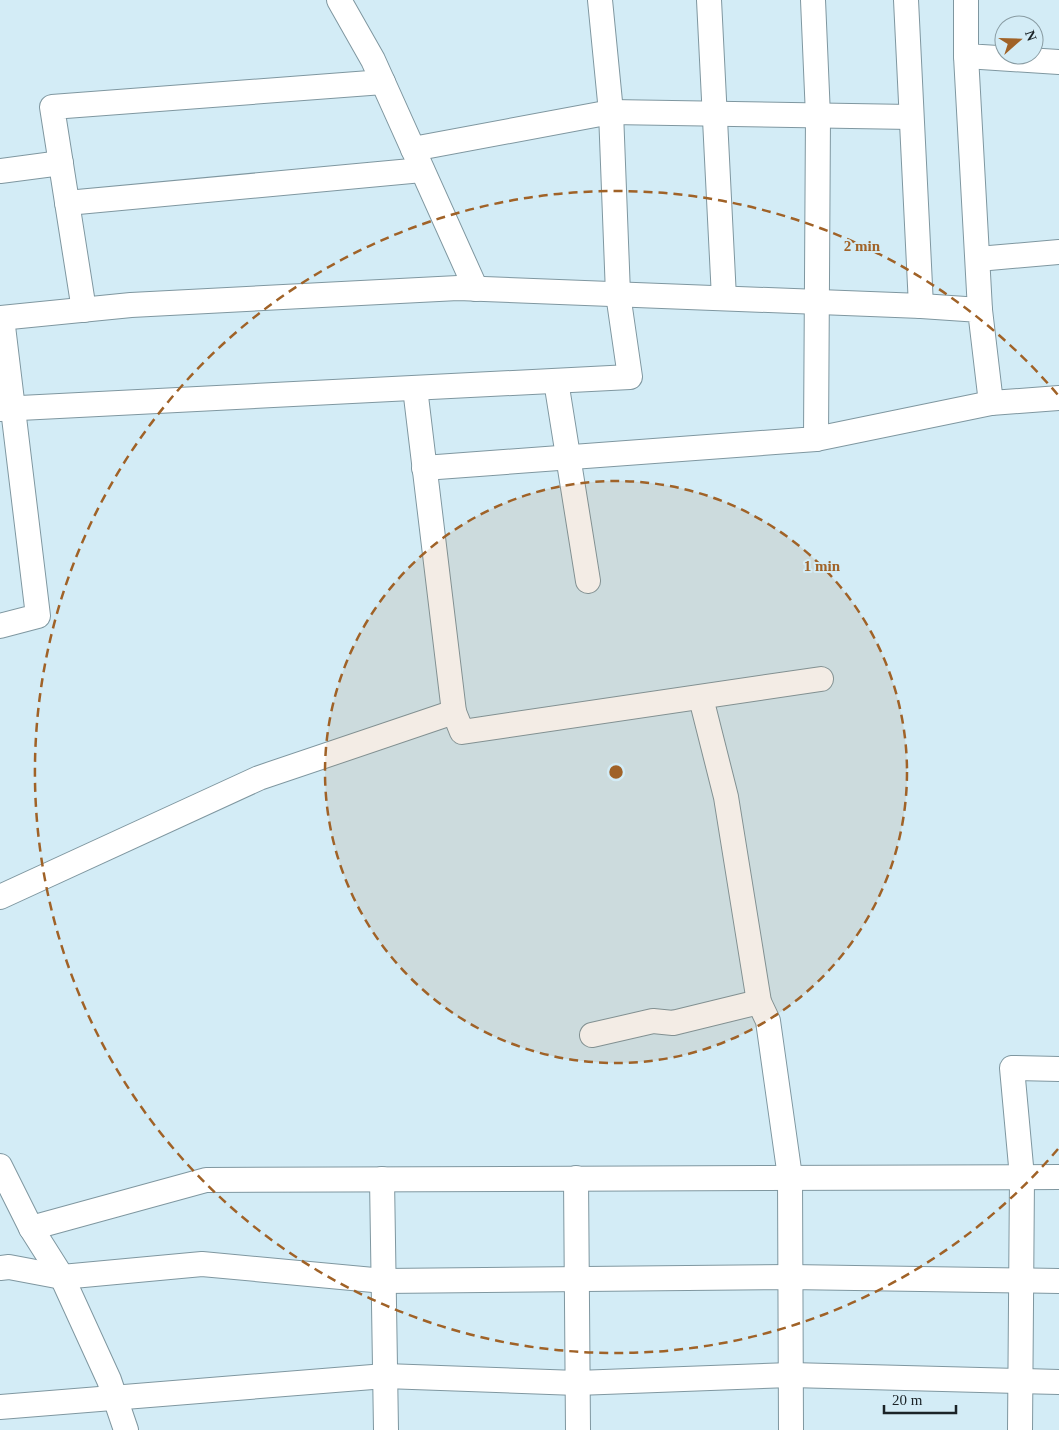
<svg xmlns="http://www.w3.org/2000/svg" width="1059" height="1430" viewBox="0 0 1059 1430" font-family="Georgia,serif">
<rect width="100%" height="100%" fill="#d3ecf6"/>
<g fill="none" stroke-linecap="round" stroke-linejoin="round">
<defs>
<g id="minor">
<polyline points="339,0 373,60 476,289"/>
<polyline points="709,0 724,298"/>
<polyline points="966,0 966,56 1059,62"/>
<polyline points="966,56 980,310"/>
<polyline points="413,149 611,112 911,117"/>
<polyline points="0,171 61,163"/>
<polyline points="67,203 422,170"/>
<polyline points="978,259 1059,252"/>
<polyline points="921,306 980,310 991,403 1059,398"/>
<polyline points="84,310 52,107 383,82"/>
<polyline points="0,318 131,305 458,288 921,306 906,0"/>
<polyline points="556,381 588,581"/>
<polyline points="0,409 630,377 618,294 611,112 600,0"/>
<polyline points="816,439 991,403"/>
<polyline points="424,468 816,439 818,116 813,0"/>
<polyline points="0,626 38,616 2,318"/>
<polyline points="701,698 726,797 759,1002 768,1021 790,1177 791,1430"/>
<polyline points="454,712 462,732 821,679"/>
<polyline points="0,897 259,778 454,712 415,388"/>
<polyline points="592,1035 653,1021 673,1023 759,1002"/>
<polyline points="0,1166 31,1228 62,1277 109,1380 126,1430"/>
<polyline points="576,1178 578,1430"/>
<polyline points="382,1179 386,1430"/>
<polyline points="31,1228 206,1180 1059,1177"/>
<polyline points="0,1268 9,1267 62,1277 202,1264 384,1281 790,1277 1059,1281"/>
<polyline points="0,1407 385,1376 577,1383 791,1375 1059,1382"/>
<polyline points="1020,1430 1022,1177 1012,1068 1059,1069"/>
</g>
</defs>
<!-- minor casing -->
<use href="#minor" stroke="#7f97a0" stroke-width="26"/>
<!-- minor -->
<use href="#minor" stroke="#fff" stroke-width="24"/>
</g>
<!-- distance rings -->
<circle cx="616" cy="772" r="291" fill="#a06227" fill-opacity=".12"/>
<g fill="none" stroke="#a06227" stroke-width="2.5" stroke-dasharray="9 6">
<circle cx="616" cy="772" r="291"/>
<path d="M1058 1149A581 581 0 1 1 1058 395"/>
</g>
<circle cx="616" cy="772" r="8" fill="#a06227" stroke="#d3ecf6" stroke-width="2.5"/>
<g font-size="15" text-anchor="middle" font-weight="bold" fill="#a06227" stroke="#d3ecf6" stroke-width="4" stroke-linejoin="round" paint-order="stroke">
<text x="862" y="251">2 min</text>
<text x="822" y="571">1 min</text>
</g>
<!-- north arrow -->
<g transform="translate(1019 40) rotate(70)"><circle r="24" fill="#d3ecf6" stroke="#899ca3"/>
<path d="M0-4L9 19L0 12L-9 19Z" fill="#a06227"/>
<text y="-8" font-size="14" font-weight="bold" text-anchor="middle" fill="#1a2327">N</text>
</g>
<!-- scale -->
<path d="M884 1405v8h72v-8" fill="none" stroke="#1a2327" stroke-width="2.5"/>
<text x="892" y="1405" font-size="15" fill="#1a2327" stroke="#d3ecf6" stroke-width="4" paint-order="stroke">20 m</text>
</svg>
